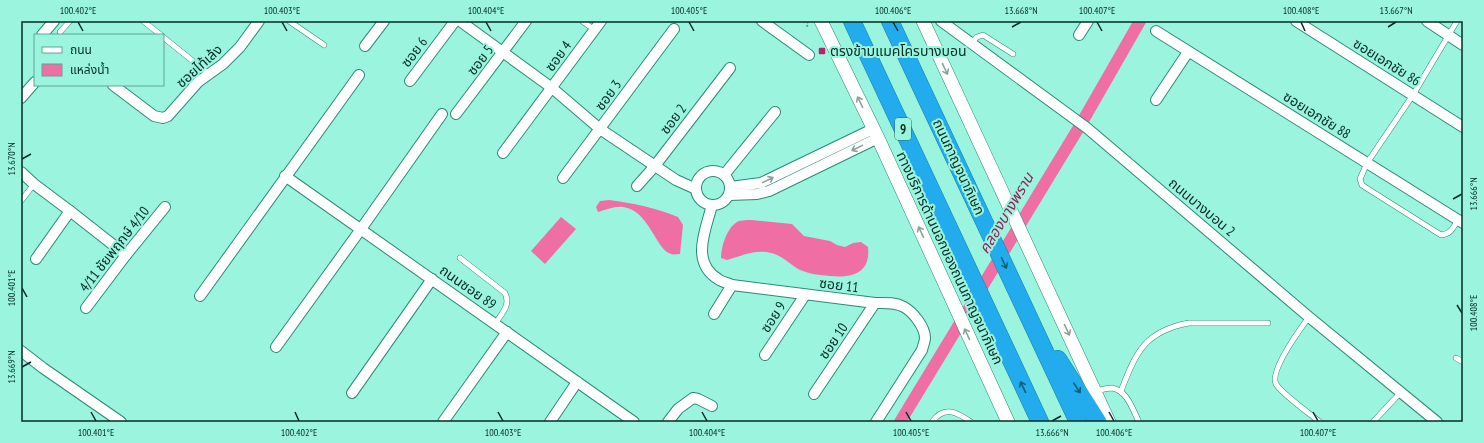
<svg xmlns="http://www.w3.org/2000/svg" width="1484" height="443" viewBox="0 0 1484 443" font-family="'PT Sans Narrow','Noto Sans Thai',sans-serif">
<rect width="100%" height="100%" fill="#9bf5de"/>
<!-- water -->
<g fill="#ef6fa4">
<path d="M609 200C633 203 656 208 678 217L683 225 680 254C677 254 673 255 671 254 656 250 649 210 623 207 614 206 606 210 598 212L596 207 600 201Z"/>
<polygon points="561,217 576,229 545,264 531,251"/>
<path d="M752 220 792 224 804 236 830 241 837 245 845 247 853 243 861 242 868 247C871 274 851 278 830 276 819 275 810 274 800 270 790 265 782 255 771 253 756 249 741 256 727 260L721 258C721 247 727 226 739 221 743 220 749 220 752 220Z"/>
</g>
<g fill="none" stroke-linecap="round" stroke-linejoin="round">
<!-- canal -->
<polyline stroke="#ef6fa4" stroke-width="12" points="900,422 1081,124 1140,21"/>
<defs>
<g id="lane">
<polyline points="143,21 161,35"/>
<polyline points="289,21 324,45"/>
<polyline points="582,21 595,30"/>
<path d="M1457 21 1413 95 1367 163 1360 179 1362 185 1368 189 1441 235C1451 234 1453 228 1458 220"/>
<polyline points="60,32 70,21"/>
<polyline points="163,37 209,74"/>
<polyline points="971,43 977,37 983,35 1013,54"/>
<polyline points="21,201 34,184"/>
<path d="M460 258 505 293C511 305 502 313 495 324"/>
<path d="M1309 317C1301 328 1269 371 1276 384 1281 393 1310 414 1320 422"/>
<polyline points="1456,358 1463,362"/>
<path d="M1096 391C1101 390 1107 388 1112 388 1127 390 1133 410 1139 422"/>
<path d="M1121 391C1136 352 1145 331 1189 323H1268"/>
<path d="M932 422C944 405 957 412 971 422"/>
<polyline points="1373,422 1401,392"/>
</g>
<g id="street">
<polyline points="460,21 552,88 600,129 676,180 696,189"/>
<polyline points="762,21 809,55"/>
<polyline points="941,21 1087,128 1309,317 1437,422"/>
<polyline points="1296,21 1463,127"/>
<polyline points="1427,21 1463,45"/>
<polyline points="1156,31 1463,223"/>
<polyline points="42,35 54,21"/>
<polyline points="1079,35 1088,21"/>
<polyline points="365,46 384,21"/>
<polyline points="410,81 455,21"/>
<polyline points="113,85 154,116 163,118 168,116 198,82 223,64 240,47 259,21"/>
<polyline points="21,98 35,82"/>
<polyline points="1156,100 1188,52"/>
<polyline points="456,114 526,21"/>
<polyline points="503,153 601,21"/>
<circle cx="713" cy="188" r="17"/>
<polyline points="21,172 34,184 70,211 126,255"/>
<polyline points="724,175 775,112"/>
<polyline points="285,176 634,422"/>
<polyline points="563,178 674,29"/>
<polyline points="637,186 654,167 730,68"/>
<polyline points="730,187 761,183 873,129"/>
<polyline points="729,195 757,194 769,191 878,138"/>
<path d="M712 205C706 229 690 262 718 279 722 282 728 283 732 285L875 303C884 303 895 302 904 307 913 312 925 327 925 338 925 341 923 346 922 350L876 422"/>
<polyline points="36,259 70,211"/>
<polyline points="200,296 359,75"/>
<polyline points="86,308 126,255 165,207"/>
<polyline points="714,314 732,285"/>
<polyline points="276,347 361,229 442,114"/>
<polyline points="21,351 43,368 121,422"/>
<polyline points="765,355 805,295"/>
<polyline points="352,393 432,279"/>
<polyline points="814,394 875,303"/>
<polyline points="443,422 507,332"/>
<polyline points="550,422 577,382"/>
<polyline points="668,422 678,409 693,398 698,399 712,406"/>
</g>
<g id="secondary">
<polyline points="821,21 878,138 1008,422"/>
<polyline points="923,21 1109,422"/>
</g>
<g id="highway">
<polyline points="852,21 1040,422"/>
<polyline points="890,21 1078,422"/>
<polyline points="1058,359 1098,422"/>
</g>
</defs>
<!-- lane casing -->
<use href="#lane" stroke="#2b8a76" stroke-width="6"/>
<!-- street casing -->
<use href="#street" stroke="#2b8a76" stroke-width="12"/>
<!-- secondary casing -->
<use href="#secondary" stroke="#2b8a76" stroke-width="14"/>
<!-- highway casing -->
<use href="#highway" stroke="#187fa7" stroke-width="18"/>
<!-- path -->
<polyline stroke="#60a796" stroke-width="2" stroke-dasharray="2 3" stroke-linecap="butt" points="804,21 807,26 809,25 807,21"/>
<!-- lane -->
<use href="#lane" stroke="#fff" stroke-width="5"/>
<!-- street -->
<use href="#street" stroke="#fff" stroke-width="10"/>
<!-- secondary -->
<use href="#secondary" stroke="#fff" stroke-width="13"/>
<!-- highway -->
<use href="#highway" stroke="#23aced" stroke-width="17"/>
</g>
<!-- one-way arrows -->
<defs><path id="oneway-shaft" d="M-6 0H5M1.5-3L5.5 0L1.5 3" fill="none" stroke-width="1.6" stroke-linecap="round" stroke-linejoin="round"/></defs>
<g stroke="#8ea09c">
<use href="#oneway-shaft" transform="translate(945 69) rotate(65)"/>
<use href="#oneway-shaft" transform="translate(860 102) rotate(-116)"/>
<use href="#oneway-shaft" transform="translate(857 148) rotate(154)"/>
<use href="#oneway-shaft" transform="translate(768 180) rotate(-26)"/>
<use href="#oneway-shaft" transform="translate(921 232) rotate(-115)"/>
<use href="#oneway-shaft" transform="translate(1067 330) rotate(65)"/>
<use href="#oneway-shaft" transform="translate(967 334) rotate(-115)"/>
</g>
<g stroke="#105f74">
<use href="#oneway-shaft" transform="translate(1004 263) rotate(65)"/>
<use href="#oneway-shaft" transform="translate(1023 387) rotate(-115)"/>
<use href="#oneway-shaft" transform="translate(1077 388) rotate(57)"/>
</g>
<!-- ticks -->
<path fill="none" stroke="#032b24" stroke-width="1.5" d="M78 22 83 31M282 22 287 31M486 22 491 31M689 22 694 31M893 22 898 31M1097 22 1102 31M1301 22 1305 31M1012 27 1021 22M1388 27 1396 22M22 159 31 154M1453 199 1462 194M22 288 27 297M1457 305 1462 313M22 367 31 362M91 412 96 421M295 412 299 421M498 412 503 421M702 412 707 421M906 412 911 421M1109 412 1114 421M1313 412 1318 421M1052 421 1061 416"/>
<!-- markers -->
<rect fill="#af2769" stroke="#9bf5de" stroke-width="1.5" x="818" y="47" width="8" height="8" rx="2"/>
<g text-anchor="middle" dominant-baseline="central" stroke-width="4" stroke-linejoin="round" paint-order="stroke">
<!-- shield labels -->
<rect fill="#9bf5de" stroke="#31685c" stroke-width="1" x="895" y="118" width="16" height="22" rx="3"/>
<g font-size="13" font-weight="bold" fill="#032b24">
<text x="903" y="129">9</text>
</g>
<!-- poi labels -->
<g font-size="14" fill="#032b24" stroke="#9bf5de" text-anchor="start">
<text x="830" y="51">ตรงข้ามแมคโครบางบอน</text>
</g>
<!-- street labels -->
<g font-size="14" fill="#032b24" stroke="#9bf5de">
<text transform="translate(414 52) rotate(-53)">ซอย 6</text>
<text transform="translate(558 56) rotate(-54)">ซอย 4</text>
<text transform="translate(480 60) rotate(-53)">ซอย 5</text>
<text transform="translate(1387 62) rotate(32)">ซอยเอกชัย 86</text>
<text transform="translate(199 66) rotate(-42)">ซอยไท้เล้ง</text>
<text transform="translate(608 95) rotate(-54)">ซอย 3</text>
<text transform="translate(1317 115) rotate(32)">ซอยเอกชัย 88</text>
<text transform="translate(673 119) rotate(-53)">ซอย 2</text>
<text transform="translate(959 167) rotate(65)">ถนนกาญจนาภิเษก</text>
<text transform="translate(1202 207) rotate(40)">ถนนบางบอน 2</text>
<text transform="translate(114 249) rotate(-52)">4/11 ชัยพฤกษ์ 4/10</text>
<text transform="translate(950 258) rotate(65)">ทางบริการด้านนอกของถนนกาญจนาภิเษก</text>
<text transform="translate(839 285) rotate(7)">ซอย 11</text>
<text transform="translate(468 287) rotate(35)">ถนนซอย 89</text>
<text transform="translate(773 317) rotate(-57)">ซอย 9</text>
<text transform="translate(833 341) rotate(-56)">ซอย 10</text>
</g>
<!-- water labels -->
<g font-size="15" font-style="italic" fill="#931f57" stroke="#9bf5de">
<text transform="translate(1006 213) rotate(-59)">คลองบางพราน</text>
</g>
</g>
<!-- border -->
<rect width="1484" height="443" fill="none" stroke="#9bf5de" stroke-width="44"/>
<!-- legend -->
<rect x="34" y="34" width="130" height="52" fill="#9bf5de" stroke="#5ea494"/>
<rect x="42" y="47" width="20" height="6" fill="#ffffff" stroke="#5ea494"/>
<text x="70" y="54" font-size="12" fill="#032b24">ถนน</text>
<rect x="42" y="64" width="20" height="12" fill="#ef6fa4" stroke="#5ea494"/>
<text x="70" y="74" font-size="12" fill="#032b24">แหล่งน้ำ</text>
<rect x="22" y="22" width="1440" height="399" fill="none" stroke="#032b24" stroke-width="1.5"/>
<g font-size="10" text-anchor="middle" fill="#032b24">
<text x="78" y="14">100.402°E</text>
<text x="282" y="14">100.403°E</text>
<text x="486" y="14">100.404°E</text>
<text x="689" y="14">100.405°E</text>
<text x="893" y="14">100.406°E</text>
<text x="1021" y="14">13.668°N</text>
<text x="1097" y="14">100.407°E</text>
<text x="1301" y="14">100.408°E</text>
<text x="1396" y="14">13.667°N</text>
<text transform="translate(11 159) rotate(-90)" y="4">13.670°N</text>
<text transform="translate(1473 194) rotate(-90)" y="4">13.666°N</text>
<text transform="translate(11 288) rotate(-90)" y="4">100.401°E</text>
<text transform="translate(1473 313) rotate(-90)" y="4">100.408°E</text>
<text transform="translate(11 367) rotate(-90)" y="4">13.669°N</text>
<text x="96" y="436">100.401°E</text>
<text x="299" y="436">100.402°E</text>
<text x="503" y="436">100.403°E</text>
<text x="707" y="436">100.404°E</text>
<text x="911" y="436">100.405°E</text>
<text x="1052" y="436">13.666°N</text>
<text x="1114" y="436">100.406°E</text>
<text x="1318" y="436">100.407°E</text>
</g>
</svg>
